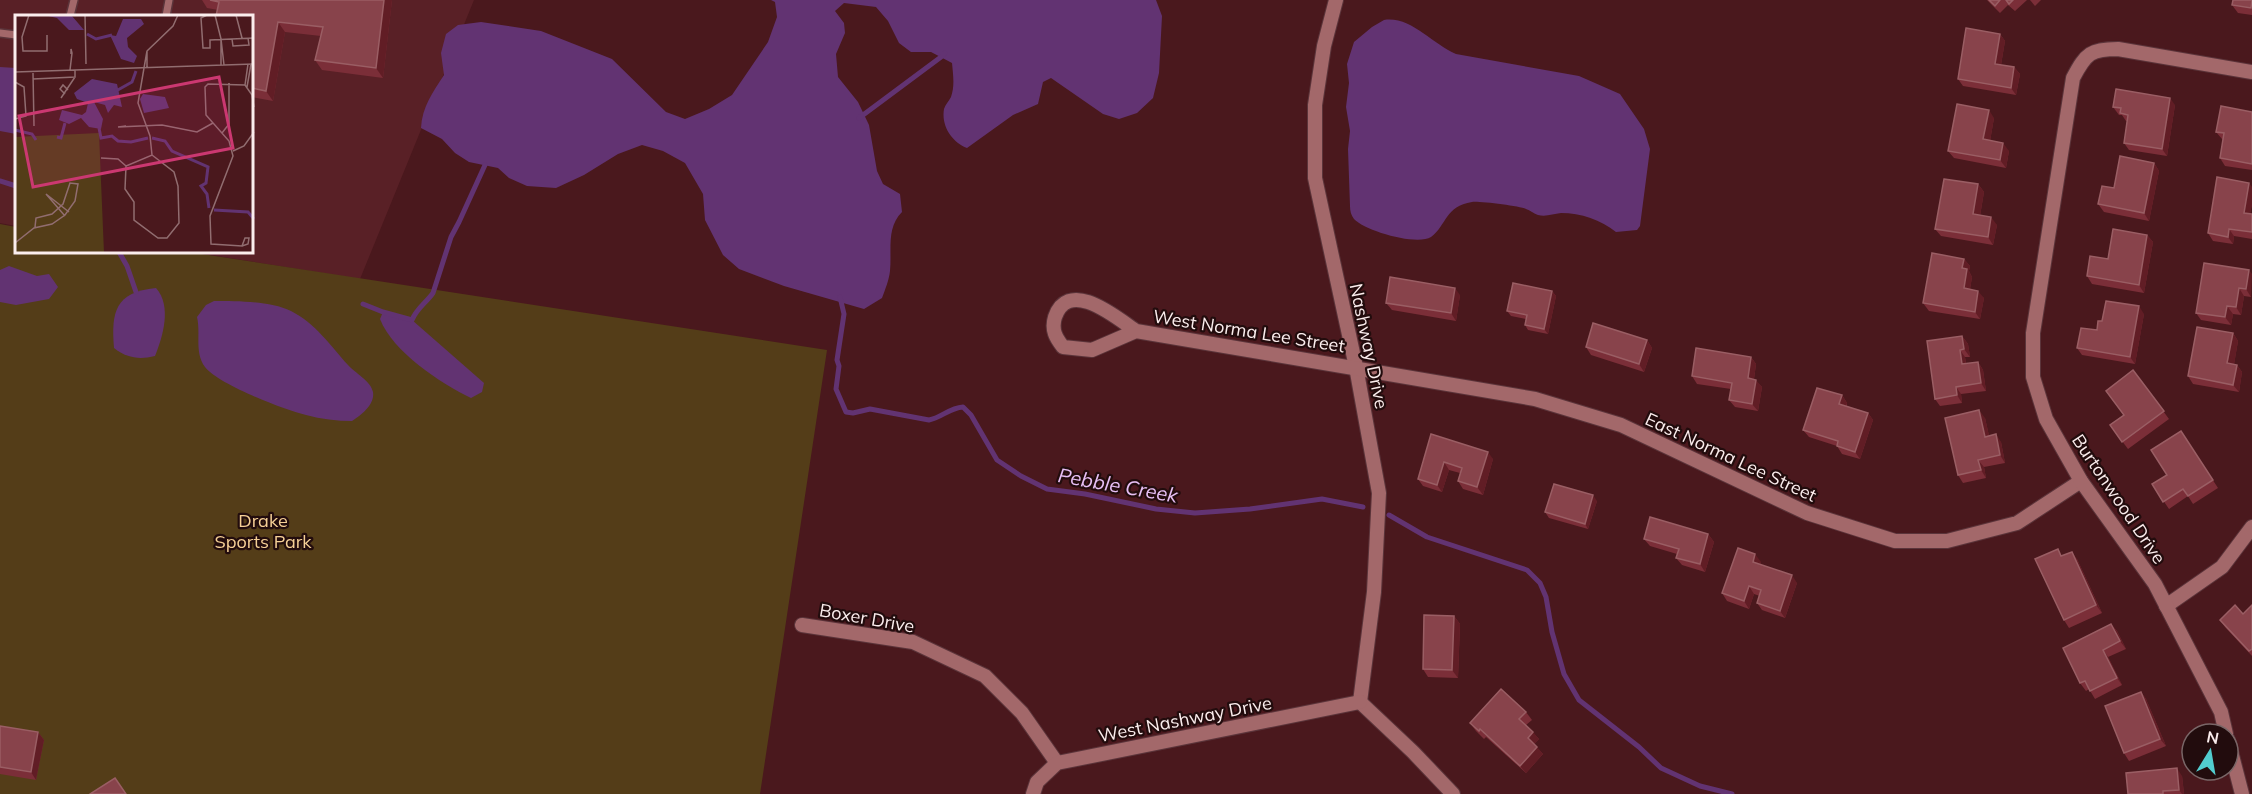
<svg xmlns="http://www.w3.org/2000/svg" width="2252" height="794" viewBox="0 0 2252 794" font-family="Mulish,sans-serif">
<rect width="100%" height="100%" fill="#4a181d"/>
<!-- built -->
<polygon fill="#592026" points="0,0 474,0 360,279 192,252 252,252 252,16 16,16 16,226 0,223"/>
<!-- green -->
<polygon fill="#543d18" points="0,224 16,227 16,252 189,252 827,350 760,794 0,794"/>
<!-- water -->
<g fill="#623372">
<path d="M771 0H1156L1162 16 1159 73 1153 98 1137 113 1119 119 1103 114 1051 78 1043 82 1038 104 1013 115 967 148C952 142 941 126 944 109 945 105 949 101 951 97 955 86 953 74 952 63L931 52H911L899 43 888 21 876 7 844 3 835 11 844 23 845 33 836 54 838 77 858 102 869 125 877 171 883 184 900 194 902 212C886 228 892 250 890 271 889 280 885 290 882 298L864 309 784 286 739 269 723 255 705 220 703 194 685 163 663 151 642 145 618 154 584 175 556 188 527 186 509 178 498 168 469 162 455 153 442 139 421 128C422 107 433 92 444 75L441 53 446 34 458 25 481 22 541 31 612 59 666 112 685 119 709 109 732 95 768 42 777 17 775 2Z"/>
<path d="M1384 20C1411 16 1432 44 1456 54L1579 76 1620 94 1644 129 1650 149 1640 226 1637 230 1616 232C1601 220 1581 213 1561 213 1553 214 1546 217 1538 215 1534 214 1530 210 1526 209 1519 206 1479 201 1472 202 1445 206 1447 225 1431 237 1417 246 1365 231 1354 219 1351 215 1350 211 1350 206L1348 149 1350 131 1346 107 1349 83 1347 64 1354 42 1372 27Z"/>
<polygon points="0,67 16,68 16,134 0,131"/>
<polygon points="9,266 37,276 49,274 58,287 49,299 16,305 0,302 0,270"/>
<path d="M156 288C172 306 163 336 155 356 139 360 127 358 114 348 111 312 115 292 156 288Z"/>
<path d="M214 301C237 301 270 301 291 311 315 323 331 346 348 365 355 373 371 381 373 392 375 405 361 415 352 421 337 421 321 419 306 415 284 410 218 384 205 367 194 352 201 334 197 317L206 305Z"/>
<path d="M383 312 412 320 484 383 482 392 471 398C440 383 393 352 380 319Z"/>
</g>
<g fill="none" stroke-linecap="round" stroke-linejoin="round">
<!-- stream -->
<g stroke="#623372" stroke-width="5">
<polyline points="859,118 941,57 945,53"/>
<polyline points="0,181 16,186"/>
<polyline points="119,252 127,266 136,292"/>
<path d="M840 297 844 314 837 360 839 366 836 389 846 412 853 413 870 409 929 420C941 418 949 408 963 407L971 415 997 460 1021 476 1047 489 1085 494 1156 509 1195 513 1250 509 1322 499 1363 507"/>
<path d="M363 304 383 312 412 320C417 308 426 303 433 293L451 237 459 222 485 165"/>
<polyline points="1389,515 1427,537 1527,570 1540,583 1546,597 1552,632 1564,674 1579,700 1639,747 1661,768 1700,786 1732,794"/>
</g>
<defs>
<g id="lane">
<polyline points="70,16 74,0"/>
<polyline points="166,16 169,0"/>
<polyline points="0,33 16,35"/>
</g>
<g id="street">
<polyline points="1336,0 1324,46 1315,105 1315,178 1356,367 1379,493 1374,592 1360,702"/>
<path d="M1136 331 1092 350 1063 347C1056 338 1051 330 1055 317 1069 277 1117 318 1136 331L1535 399 1621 425 1807 513 1895 541H1947L2017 523 2081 481"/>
<polyline points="2166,606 2222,567 2252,527"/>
<polyline points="802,625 913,642 985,676 1022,713 1057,763"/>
<polyline points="1360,702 1413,752 1453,794"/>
<path d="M2226 734 2221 712 2155 584 2081 481 2046 419 2033 377V333L2073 78C2086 53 2091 49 2118 49L2252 72"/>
<polyline points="2228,740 2242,794"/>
<polyline points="1033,794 1037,782 1057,763 1360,702"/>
</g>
</defs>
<!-- lane casing -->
<use href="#lane" stroke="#5b343a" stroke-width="10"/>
<!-- street casing -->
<use href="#street" stroke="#5b343a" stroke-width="16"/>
<!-- lane -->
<use href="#lane" stroke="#a3686a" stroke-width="7"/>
<!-- street -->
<use href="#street" stroke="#a3686a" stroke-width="14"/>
</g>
<!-- wall -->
<g fill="#7b2e38">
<polygon points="202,0 392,0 383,78 322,70 315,60 321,36 285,32 273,101 252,97 252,16 207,8"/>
<polygon points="1987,0 2027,0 2015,11 2008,5 2000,13"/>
<polygon points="2030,0 2041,0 2035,6"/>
<polygon points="2252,0 2252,15 2238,13 2232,5"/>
<polygon points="2000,34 2005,41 2001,65 2014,67 2020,74 2016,95 1963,86 1958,79"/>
<polygon points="2175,105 2167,156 2129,150 2124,143 2127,121 2126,121 2122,115 2119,115 2113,107"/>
<polygon points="2252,112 2252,170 2225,166 2220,158 2223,140 2222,139 2216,132"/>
<polygon points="1994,118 1990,141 2009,151 2006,168 1954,158 1948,151"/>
<polygon points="2154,163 2159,171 2149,221 2104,212 2098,204 2114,188"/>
<polygon points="1978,184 1984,192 1980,216 1997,225 1993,245 1941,236 1935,229"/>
<polygon points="2252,204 2250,214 2252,214 2252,239 2234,236 2233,244 2213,241 2208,233"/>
<polygon points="2147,235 2153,242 2144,293 2092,284 2087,276 2108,259"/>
<polygon points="1964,259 1970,266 1969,271 1972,277 1970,289 1984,298 1980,319 1929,311 1923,303"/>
<polygon points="2249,270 2251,297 2244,296 2241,315 2233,314 2231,325 2201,320 2196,313"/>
<polygon points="1552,291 1556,296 1548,334 1528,330 1525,325 1526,319 1511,316 1507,311"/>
<polygon points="1460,295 1456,321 1392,310 1386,303"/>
<polygon points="2144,314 2135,364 2082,355 2077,348 2097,330 2102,321"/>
<polygon points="2233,333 2238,341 2234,364 2237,365 2242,372 2239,392 2193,384 2188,376"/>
<polygon points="1962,336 1968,344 1970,357 1965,357 1966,364 1978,362 1983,370 1986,391 1961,394 1962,403 1940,406 1935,399"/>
<polygon points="1647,340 1652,348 1644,372 1591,355 1586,347"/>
<polygon points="1751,357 1756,364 1754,379 1762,387 1758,411 1735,407 1729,400 1731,389 1697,384 1692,376"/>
<polygon points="2133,370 2169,419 2128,449 2110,425 2124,416"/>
<polygon points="1842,395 1847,403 1847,406 1868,413 1873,420 1860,459 1842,454 1837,446 1809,437 1803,430"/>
<polygon points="1985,418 1989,436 2001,442 2005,463 1984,467 1986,478 1963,483 1958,475"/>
<polygon points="2181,431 2218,488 2193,504 2188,496 2169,509 2152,484 2167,475"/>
<polygon points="1431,434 1493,459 1483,495 1463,489 1458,481 1460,473 1449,470 1442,492 1423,486 1418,479"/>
<polygon points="1597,501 1588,529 1549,518 1545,512"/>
<polygon points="1708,534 1714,542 1705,572 1682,565 1676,558 1677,554 1650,546 1644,539"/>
<polygon points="2062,556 2077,559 2102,613 2069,628 2064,620"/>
<polygon points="1761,562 1760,564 1797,583 1785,618 1762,610 1757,603 1760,596 1754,594 1749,609 1727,601 1722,593"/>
<polygon points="2252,605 2252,656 2225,627 2220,620 2243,614"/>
<polygon points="1454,616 1460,624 1458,678 1428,677 1423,669"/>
<polygon points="2111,624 2117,631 2126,649 2108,657 2122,685 2095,699 2089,689 2086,691 2080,683"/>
<polygon points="2141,692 2146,699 2166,746 2129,761 2124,753"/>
<polygon points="1526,712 1532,720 1526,725 1539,739 1534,744 1543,754 1526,773 1486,737 1484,739 1476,731 1470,723"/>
<polygon points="0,726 38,732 44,740 36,780 0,774"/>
<polygon points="2182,776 2184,794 2128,794"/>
</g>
<!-- shaded-wall -->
<g fill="#611d25">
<polygon points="384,0 392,0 383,78 376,68"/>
<polygon points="278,22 285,32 273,101 266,91"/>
<polygon points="2000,34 2005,41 2000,71 1995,64"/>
<polygon points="2014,67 2020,74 2016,95 2011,88"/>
<polygon points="2170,98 2175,105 2167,156 2162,149"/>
<polygon points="1989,110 1994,118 1989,147 1983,139"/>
<polygon points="2003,143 2009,151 2006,168 2000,160"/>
<polygon points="2154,163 2159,171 2149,221 2144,213"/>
<polygon points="2249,183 2252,187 2252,204 2249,221 2244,213"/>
<polygon points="1978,184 1984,192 1979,222 1973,214"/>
<polygon points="1991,217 1997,225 1993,245 1988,237"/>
<polygon points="2229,229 2234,236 2233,244 2228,237"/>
<polygon points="2147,235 2153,242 2144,293 2139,285"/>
<polygon points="1964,259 1970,266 1969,271 1972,277 1969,296 1964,288 1962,268"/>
<polygon points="2249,270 2252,274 2251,297 2246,289"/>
<polygon points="1455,288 1460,295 1456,321 1451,313"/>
<polygon points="2239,288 2244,296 2241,315 2236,307"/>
<polygon points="1552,291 1556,296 1548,334 1544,329"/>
<polygon points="1978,291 1984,298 1980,319 1975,312"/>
<polygon points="2139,306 2144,314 2135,364 2130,357"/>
<polygon points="2227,306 2233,314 2231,325 2225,317"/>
<polygon points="2233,333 2238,341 2233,371 2227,363"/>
<polygon points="1962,336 1968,344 1970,357 1964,349"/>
<polygon points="1647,340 1652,348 1644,372 1639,364"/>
<polygon points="1960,350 1965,357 1967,372 1962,364"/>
<polygon points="1751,357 1756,364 1753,386 1748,378"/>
<polygon points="1978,362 1983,370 1986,391 1981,383"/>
<polygon points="2237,365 2242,372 2239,392 2233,385"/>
<polygon points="1756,380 1762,387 1758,411 1752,404"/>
<polygon points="1956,387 1961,394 1962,403 1957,395"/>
<polygon points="1842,395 1847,403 1845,411 1839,404"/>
<polygon points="1979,410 1985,418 1991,444 1985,437"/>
<polygon points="1868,413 1873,420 1860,459 1855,452"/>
<polygon points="1996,434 2001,442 2005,463 2000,455"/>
<polygon points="1488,452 1493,459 1483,495 1477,487"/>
<polygon points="1978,460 1984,467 1986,478 1981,470"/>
<polygon points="1444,462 1449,470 1442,492 1437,485"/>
<polygon points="1593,495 1597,501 1588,529 1585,524"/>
<polygon points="1708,534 1714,542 1705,572 1700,564"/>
<polygon points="2072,552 2077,559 2102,613 2096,605"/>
<polygon points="1755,554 1761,562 1758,569 1753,562"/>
<polygon points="1792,575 1797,583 1785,618 1780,611"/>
<polygon points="1749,586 1754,594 1749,609 1744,601"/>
<polygon points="1454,616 1460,624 1458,678 1452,670"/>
<polygon points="2111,624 2117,631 2126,649 2120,641"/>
<polygon points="2103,650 2108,657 2122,685 2117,678"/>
<polygon points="2141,692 2146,699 2166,746 2160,739"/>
<polygon points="38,732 44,740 36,780 31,772"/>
<polygon points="1533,732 1539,739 1533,746 1528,738"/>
<polygon points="1537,747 1543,754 1526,773 1520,766"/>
<polygon points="2177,768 2182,776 2184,794 2182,794 2179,790"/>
</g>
<!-- building -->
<g fill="#88434b" stroke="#9a5e64" stroke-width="1.5">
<polygon points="210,0 384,0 376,68 315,60 323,27 278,22 266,91 252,88 252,16 216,16 219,2"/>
<polygon points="1989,0 2000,0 1995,6"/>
<polygon points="2006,0 2013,0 2009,4"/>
<polygon points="2233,0 2252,0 2251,8 2232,5"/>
<polygon points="1966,28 2000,34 1995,64 2014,67 2011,88 1958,79"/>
<polygon points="2116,89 2170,98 2162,149 2124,143 2128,115 2120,113 2121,108 2113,107"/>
<polygon points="1957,104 1989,110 1983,139 2003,143 2000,160 1948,151"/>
<polygon points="2221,106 2252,112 2252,164 2220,158 2224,133 2216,132"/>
<polygon points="2120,156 2154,163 2144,213 2098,204 2102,186 2114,188"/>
<polygon points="2217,177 2249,183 2244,213 2252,214 2252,232 2229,229 2228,237 2208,233"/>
<polygon points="1944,179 1978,184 1973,214 1991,217 1988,237 1935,229"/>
<polygon points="2113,229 2147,235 2139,285 2087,276 2090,256 2108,259"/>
<polygon points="1932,253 1964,259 1962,268 1967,269 1964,288 1978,291 1975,312 1923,303"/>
<polygon points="2204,263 2249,270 2246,289 2239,288 2236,307 2227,306 2225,317 2196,313"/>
<polygon points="1390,277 1455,288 1451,313 1386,303"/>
<polygon points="1513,283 1552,291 1544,329 1525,325 1527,315 1507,311"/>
<polygon points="2106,301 2139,306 2130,357 2077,348 2081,328 2097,330 2098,321 2102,321"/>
<polygon points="1593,323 1647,340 1639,364 1586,347"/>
<polygon points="2197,327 2233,333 2227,363 2237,365 2233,385 2188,376"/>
<polygon points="1962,336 1964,349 1960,350 1962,364 1978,362 1981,383 1956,387 1957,395 1935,399 1927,341"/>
<polygon points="1696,348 1751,357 1748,378 1756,380 1752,404 1729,400 1732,383 1692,376"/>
<polygon points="2133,370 2164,411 2122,442 2110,425 2124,415 2106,391"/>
<polygon points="1817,388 1842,395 1839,404 1868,413 1855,452 1837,446 1838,441 1803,430"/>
<polygon points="1979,410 1985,437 1996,434 2000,455 1978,460 1981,470 1958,475 1945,418"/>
<polygon points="2181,431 2213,480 2188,496 2183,489 2163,502 2152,484 2167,475 2151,450"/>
<polygon points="1431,434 1488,452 1477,487 1458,481 1462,468 1444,462 1437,485 1418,479"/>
<polygon points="1554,484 1593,495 1585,524 1545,512"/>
<polygon points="1650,517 1708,534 1700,564 1676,558 1679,549 1644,539"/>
<polygon points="1738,548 1755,554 1753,562 1792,575 1780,611 1757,603 1761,590 1749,586 1744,601 1722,593"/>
<polygon points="2058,549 2061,556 2072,552 2096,605 2064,620 2035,559"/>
<polygon points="2235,605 2243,614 2252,605 2252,649 2249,651 2220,620"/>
<polygon points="1424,615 1454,616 1452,670 1423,669"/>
<polygon points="2111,624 2120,641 2103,650 2117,678 2090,691 2085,681 2080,683 2063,648"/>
<polygon points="1501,689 1526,712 1519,719 1533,732 1528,738 1537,747 1520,766 1480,729 1479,731 1470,723"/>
<polygon points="2141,692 2160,739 2124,753 2105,706"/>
<polygon points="0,726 38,732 31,772 0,767"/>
<polygon points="2177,768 2179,790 2163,791 2163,794 2128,794 2126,773"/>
<polygon points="115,778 126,794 90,794"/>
</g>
<g text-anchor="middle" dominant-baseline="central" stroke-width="4.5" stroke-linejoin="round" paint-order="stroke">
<!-- street labels -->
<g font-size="18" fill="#fbeded" stroke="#220c0d">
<text transform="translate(1249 331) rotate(9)">West Norma Lee Street</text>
<text transform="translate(1369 346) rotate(78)">Nashway Drive</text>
<text transform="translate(1731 457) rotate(25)">East Norma Lee Street</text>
<text transform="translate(2119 499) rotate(56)">Burtonwood Drive</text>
<text transform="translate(867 618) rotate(10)">Boxer Drive</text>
<text transform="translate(1185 719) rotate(-11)">West Nashway Drive</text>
</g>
<!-- park labels -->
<g font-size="18" fill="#f6d096" stroke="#220c0d">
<text x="263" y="520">Drake<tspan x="263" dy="21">Sports Park</tspan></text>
</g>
<!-- water labels -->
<g font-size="20" font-style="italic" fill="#e8c0f6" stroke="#220c0d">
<text transform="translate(1118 485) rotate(10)">Pebble Creek</text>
</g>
</g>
<!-- overview -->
<g transform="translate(15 15)">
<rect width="238" height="238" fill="#4a181d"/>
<path d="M84 118 89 238H0V122Z" fill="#543d18"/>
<path d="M29 0 57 1 69 15H54L42 3ZM108 4H126L129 9 112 23 113 32 122 41 119 48 106 44 95 20 101 21ZM77 64 102 69 107 92 99 90 93 98 90 90 79 87 88 104 86 114 74 112 66 103 54 109 44 105 47 95 67 100 71 97 73 88 62 84 59 78ZM128 79 150 82 154 93 129 98 125 84Z" fill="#623372"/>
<path fill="none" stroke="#623372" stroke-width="3" d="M72 19 81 24 97 20M101 76 117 67 121 56M84 113 86 123 97 121 103 126 116 127 133 123M0 115 17 119 21 125M42 122 46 123 50 108M137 123 150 126 157 136 193 152 191 168 186 171 192 179 194 193M199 195 233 197 239 204"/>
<path fill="none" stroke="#916d70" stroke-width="1.5" d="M14 0 7 22 8 36H32V20M70 0 71 49M192 0 186 3 188 33H195V25L239 23M200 0 206 24M221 0 227 23M217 24 218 31 234 30 233 23M132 36 158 11 163 0M206 50V24L209 50M129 53 123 88 135 121 137 140M129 53 132 36V53M55 55 57 38 56 34V39M0 57 239 49M18 58 19 111M18 64 60 62V55M0 67 9 72 11 101 0 104M230 70 237 80 239 92M230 70 233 49M232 72 236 49M50 79 45 74 48 70 53 75M46 83 60 62M111 111 103 112 147 110 182 117 198 108M207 118 214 109V68M218 136 229 131 239 117M137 140 159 157 163 171 164 208 152 223H143L119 205V187L110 174 111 151ZM86 143 103 144 111 151M50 201 31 179 54 197M0 228 19 213 37 209 50 200 60 186 63 169 55 168 48 189 37 199 21 203 20 212M227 231 233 229 234 223H230L227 231 196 229 195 201 218 141 214 126 191 100 190 72 193 69 230 70"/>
<path fill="#cb3871" fill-opacity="0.15" stroke="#cb3871" stroke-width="3" d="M204 62 218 133 18 172 4 101Z"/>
<rect width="238" height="238" fill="none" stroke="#fbeded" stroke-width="3"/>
</g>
<!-- north arrow -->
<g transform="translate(2210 752) rotate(11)"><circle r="28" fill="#220c0d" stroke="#796667" stroke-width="1.5"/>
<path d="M0-4.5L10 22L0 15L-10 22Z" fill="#52cdcf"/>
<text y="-9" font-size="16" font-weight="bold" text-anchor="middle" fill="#fbeded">N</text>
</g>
</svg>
